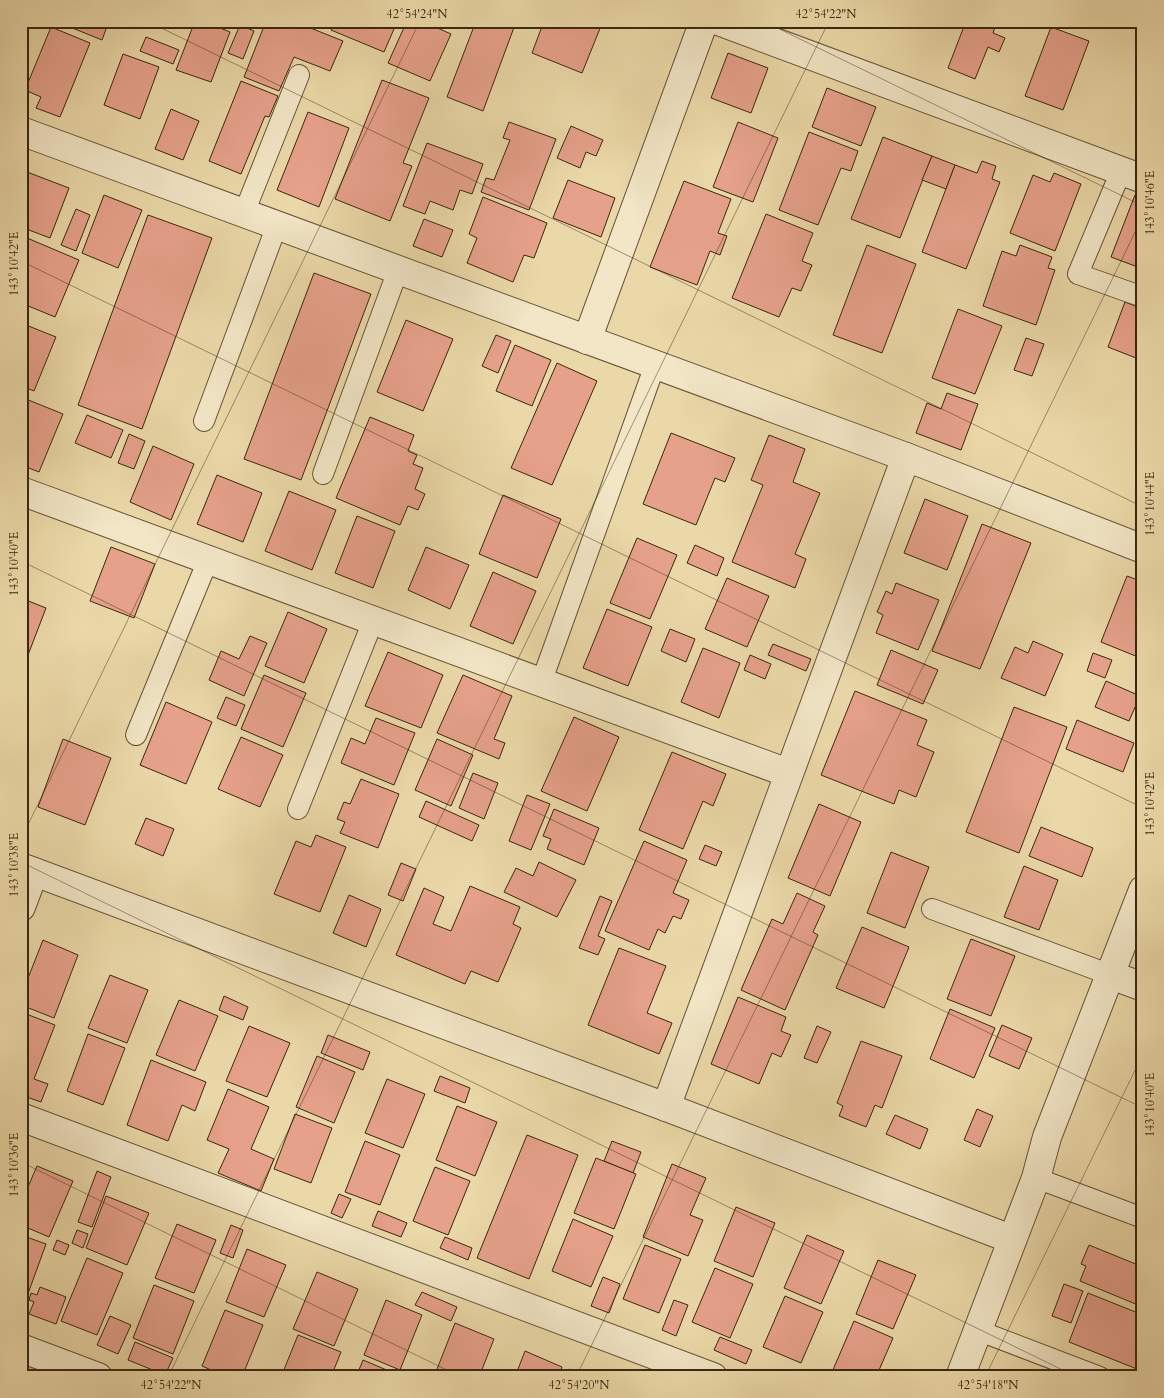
<svg xmlns="http://www.w3.org/2000/svg" width="1164" height="1398" viewBox="0 0 1164 1398" font-family="Cardo,serif">
<rect width="100%" height="100%" fill="#ebd8a8"/>
<filter id="stains"><feTurbulence type="fractalNoise" baseFrequency=".004" numOctaves="4"/><feColorMatrix values="0 0 0 0 .2 0 0 0 0 .09 0 0 0 0 .02 0 0 0 .5 -.17"/></filter>
<radialGradient id="worn" r=".72"><stop offset=".6" stop-color="#630" stop-opacity="0"/><stop offset="1" stop-color="#630" stop-opacity=".3"/></radialGradient>
<!-- green -->
<polygon fill="#bfbc82" stroke="#7c7249" points="21,1361 62,1377 21,1377"/>
<!-- building -->
<g fill="#e6a18b" stroke="#3a2710">
<polygon points="55,21 109,21 102,40"/>
<polygon points="195,21 203,21 230,32 211,82 176,70"/>
<polygon points="266,21 293,21 343,41 330,71 294,57 279,91 244,77"/>
<polygon points="334,21 395,21 397,22 384,52 331,30"/>
<polygon points="407,21 422,21 451,34 430,81 388,63"/>
<polygon points="476,21 516,22 483,111 447,97"/>
<polygon points="544,21 603,21 582,73 532,53"/>
<polygon points="794,21 816,21 813,29"/>
<polygon points="890,21 907,21 905,27"/>
<polygon points="966,21 997,21 993,33 1005,38 999,52 988,47 975,79 948,68"/>
<polygon points="240,25 254,31 243,59 228,53"/>
<polygon points="51,27 90,43 60,117 36,108 41,97 25,90"/>
<polygon points="1051,27 1089,41 1063,110 1025,96"/>
<polygon points="146,37 179,50 173,64 140,51"/>
<polygon points="728,53 768,68 751,113 711,98"/>
<polygon points="123,54 159,67 140,119 104,105"/>
<polygon points="382,80 429,98 403,163 412,166 390,221 335,199"/>
<polygon points="241,81 278,96 269,117 265,116 241,174 209,161"/>
<polygon points="827,88 876,107 861,146 812,127"/>
<polygon points="171,109 199,121 183,160 155,149"/>
<polygon points="308,112 349,128 319,207 277,190"/>
<polygon points="509,122 556,139 529,210 481,192 486,178 494,180 510,140 503,138"/>
<polygon points="738,122 778,138 753,202 713,187"/>
<polygon points="571,126 603,140 596,156 586,152 580,168 557,158"/>
<polygon points="809,132 858,151 851,171 841,168 818,225 779,210"/>
<polygon points="883,137 932,156 900,238 851,219"/>
<polygon points="427,143 483,164 472,194 460,190 453,210 430,201 425,214 403,206"/>
<polygon points="932,156 955,165 946,189 922,180"/>
<polygon points="982,161 996,166 992,179 1000,182 966,269 922,252 955,165 977,173"/>
<polygon points="27,172 69,188 50,238 21,227 21,186"/>
<polygon points="1054,173 1081,184 1055,251 1010,233 1033,175 1050,182"/>
<polygon points="568,180 615,198 601,237 553,218"/>
<polygon points="684,181 731,199 718,233 727,236 720,255 710,251 697,285 650,267"/>
<polygon points="104,195 142,210 118,268 82,253"/>
<polygon points="1135,195 1143,198 1143,269 1111,257"/>
<polygon points="483,197 547,223 534,258 524,255 513,282 467,263 477,238 469,234"/>
<polygon points="76,209 90,215 76,251 61,245"/>
<polygon points="766,214 813,233 802,261 812,265 801,291 792,288 779,317 732,298"/>
<polygon points="148,215 212,238 142,429 78,405"/>
<polygon points="424,219 453,230 442,257 413,246"/>
<polygon points="27,238 79,260 55,317 21,303 21,252"/>
<polygon points="867,245 916,264 882,353 833,335"/>
<polygon points="1020,245 1052,257 1048,268 1055,270 1036,325 983,306 1002,251 1016,256"/>
<polygon points="314,273 371,294 301,480 244,459"/>
<polygon points="1125,302 1143,309 1141,360 1108,347"/>
<polygon points="958,309 1002,326 975,394 932,378"/>
<polygon points="406,320 453,339 423,411 377,392"/>
<polygon points="21,323 56,337 34,391 21,386"/>
<polygon points="496,335 511,341 498,373 482,366"/>
<polygon points="1026,338 1044,344 1032,376 1014,370"/>
<polygon points="515,345 551,360 532,406 496,391"/>
<polygon points="557,363 597,381 552,485 511,468"/>
<polygon points="947,393 978,404 961,450 916,433 927,403 941,409"/>
<polygon points="21,397 63,414 39,472 21,465"/>
<polygon points="87,415 123,430 111,458 75,443"/>
<polygon points="370,417 414,435 408,451 417,455 413,464 423,468 415,489 425,494 418,510 408,506 400,525 336,498"/>
<polygon points="671,433 735,458 725,482 715,478 696,525 643,504"/>
<polygon points="129,434 145,441 134,469 118,463"/>
<polygon points="769,435 805,449 793,482 820,493 795,554 806,559 795,588 732,562 763,485 751,480"/>
<polygon points="153,446 194,464 171,520 130,502"/>
<polygon points="217,475 262,493 243,542 197,524"/>
<polygon points="289,491 336,510 312,570 265,551"/>
<polygon points="503,495 561,519 537,578 479,554"/>
<polygon points="925,499 968,516 947,570 904,553"/>
<polygon points="357,516 395,531 373,588 335,573"/>
<polygon points="982,524 1031,543 980,669 932,651"/>
<polygon points="637,538 677,555 650,619 610,603"/>
<polygon points="695,545 724,558 717,576 687,563"/>
<polygon points="111,547 155,564 134,618 90,601"/>
<polygon points="426,547 469,565 450,609 408,590"/>
<polygon points="493,572 536,591 513,644 470,626"/>
<polygon points="1127,576 1143,582 1143,659 1101,642"/>
<polygon points="727,578 769,596 747,647 705,629"/>
<polygon points="896,583 939,600 918,650 876,633 883,615 877,612 886,591 892,594"/>
<polygon points="21,598 46,608 23,668 21,667"/>
<polygon points="607,609 652,627 628,686 583,668"/>
<polygon points="288,612 327,629 304,683 265,666"/>
<polygon points="670,629 695,639 686,662 661,651"/>
<polygon points="250,636 267,643 244,696 209,680 221,651 239,659"/>
<polygon points="1033,641 1063,654 1045,696 1001,678 1015,647 1028,653"/>
<polygon points="773,644 811,659 806,671 768,655"/>
<polygon points="703,648 740,663 719,718 681,702"/>
<polygon points="891,650 938,670 923,704 877,685"/>
<polygon points="388,652 443,675 421,728 365,706"/>
<polygon points="1093,653 1112,660 1105,678 1087,671"/>
<polygon points="750,655 771,664 765,679 744,670"/>
<polygon points="264,675 306,693 283,747 241,729"/>
<polygon points="463,675 512,696 494,739 505,743 499,759 437,733"/>
<polygon points="1106,681 1140,696 1129,721 1095,707"/>
<polygon points="855,691 927,720 917,745 934,752 916,797 899,790 894,804 821,775"/>
<polygon points="226,697 245,705 236,726 217,718"/>
<polygon points="166,702 212,722 186,784 140,765"/>
<polygon points="1014,707 1067,727 1019,853 966,832"/>
<polygon points="574,717 619,737 587,811 541,791"/>
<polygon points="376,718 415,733 394,785 341,763 351,738 365,744"/>
<polygon points="1077,720 1134,743 1123,772 1066,749"/>
<polygon points="241,737 283,755 260,807 218,789"/>
<polygon points="63,739 111,758 85,825 38,807"/>
<polygon points="437,739 473,755 451,806 415,790"/>
<polygon points="672,752 726,774 713,806 703,801 683,849 639,830"/>
<polygon points="473,773 498,783 484,819 459,808"/>
<polygon points="361,779 399,794 378,848 340,833 345,822 337,819 344,802 350,804"/>
<polygon points="527,795 550,804 531,850 509,841"/>
<polygon points="426,801 479,825 472,841 419,817"/>
<polygon points="819,804 861,822 830,896 788,878"/>
<polygon points="554,809 599,828 584,865 547,849 551,839 543,836"/>
<polygon points="146,818 174,829 163,856 135,844"/>
<polygon points="1041,827 1093,848 1082,877 1029,856"/>
<polygon points="316,835 346,847 320,912 274,894 296,841 311,847"/>
<polygon points="644,841 687,860 673,893 689,900 681,919 673,916 665,933 658,929 649,950 605,931"/>
<polygon points="705,845 722,852 716,866 699,859"/>
<polygon points="891,852 929,867 905,928 867,913"/>
<polygon points="539,862 576,880 557,917 504,892 516,868 533,876"/>
<polygon points="401,863 416,869 403,901 388,895"/>
<polygon points="1024,866 1058,880 1039,930 1004,917"/>
<polygon points="470,886 520,907 513,924 521,928 498,982 471,971 465,984 396,955 424,888 444,897 433,924 451,931"/>
<polygon points="797,893 825,906 813,932 818,935 785,1010 741,990 772,919 783,924"/>
<polygon points="349,895 381,909 366,947 333,933"/>
<polygon points="600,896 612,901 598,936 605,939 598,955 579,948"/>
<polygon points="862,927 909,947 884,1008 836,988"/>
<polygon points="971,939 1015,956 991,1016 947,999"/>
<polygon points="43,940 78,955 54,1018 21,1005 21,996"/>
<polygon points="619,948 666,966 647,1013 672,1023 659,1054 588,1025"/>
<polygon points="110,975 148,990 127,1043 88,1028"/>
<polygon points="224,996 248,1007 243,1020 219,1010"/>
<polygon points="738,997 786,1017 781,1031 791,1035 781,1057 772,1053 759,1084 711,1064"/>
<polygon points="179,1000 218,1016 195,1071 156,1055"/>
<polygon points="950,1009 995,1028 974,1078 930,1059"/>
<polygon points="21,1012 55,1025 34,1079 48,1084 41,1102 21,1095"/>
<polygon points="1002,1025 1032,1038 1019,1069 989,1056"/>
<polygon points="249,1026 290,1043 267,1097 226,1081"/>
<polygon points="817,1026 831,1032 817,1063 804,1058"/>
<polygon points="88,1034 125,1048 103,1105 67,1091"/>
<polygon points="328,1035 370,1052 363,1070 321,1053"/>
<polygon points="861,1041 902,1056 882,1108 875,1105 866,1127 839,1116 843,1106 837,1103"/>
<polygon points="317,1056 355,1072 334,1123 296,1107"/>
<polygon points="151,1060 206,1082 195,1111 182,1105 168,1141 127,1125"/>
<polygon points="440,1076 470,1088 465,1103 434,1091"/>
<polygon points="387,1079 425,1094 403,1148 365,1133"/>
<polygon points="228,1089 269,1107 251,1149 274,1159 261,1191 218,1173 229,1149 207,1140"/>
<polygon points="457,1106 497,1122 475,1176 436,1160"/>
<polygon points="977,1109 993,1116 980,1147 964,1140"/>
<polygon points="295,1114 332,1128 311,1183 274,1169"/>
<polygon points="895,1115 928,1129 920,1149 886,1134"/>
<polygon points="527,1135 578,1155 529,1279 477,1258"/>
<polygon points="365,1141 400,1155 380,1205 345,1192"/>
<polygon points="612,1141 641,1152 633,1173 604,1161"/>
<polygon points="596,1158 636,1174 614,1229 574,1213"/>
<polygon points="672,1164 706,1178 690,1215 703,1220 688,1256 643,1237"/>
<polygon points="37,1166 73,1181 49,1237 21,1225 21,1203"/>
<polygon points="435,1167 470,1181 448,1235 413,1221"/>
<polygon points="97,1171 111,1177 92,1227 78,1222"/>
<polygon points="339,1194 351,1199 342,1218 331,1213"/>
<polygon points="106,1196 149,1213 127,1265 86,1248"/>
<polygon points="736,1207 775,1223 753,1277 714,1261"/>
<polygon points="378,1211 407,1223 401,1237 372,1226"/>
<polygon points="573,1219 613,1236 591,1287 552,1271"/>
<polygon points="177,1224 216,1240 194,1293 155,1278"/>
<polygon points="231,1225 243,1230 233,1258 220,1253"/>
<polygon points="77,1230 88,1234 83,1248 72,1243"/>
<polygon points="21,1235 46,1244 25,1302 21,1301"/>
<polygon points="807,1235 844,1251 821,1304 784,1288"/>
<polygon points="445,1237 472,1248 468,1260 440,1248"/>
<polygon points="57,1240 69,1245 65,1255 53,1250"/>
<polygon points="645,1245 681,1259 659,1313 623,1299"/>
<polygon points="1089,1245 1143,1267 1143,1295 1138,1305 1080,1281 1086,1266 1081,1264"/>
<polygon points="247,1249 286,1265 264,1317 226,1302"/>
<polygon points="87,1258 123,1273 97,1335 61,1321"/>
<polygon points="878,1260 916,1275 893,1329 856,1314"/>
<polygon points="715,1268 753,1284 730,1338 692,1322"/>
<polygon points="317,1272 358,1289 334,1346 293,1329"/>
<polygon points="603,1277 620,1284 609,1313 591,1306"/>
<polygon points="1064,1284 1083,1291 1071,1323 1052,1316"/>
<polygon points="154,1285 194,1301 173,1354 133,1338"/>
<polygon points="40,1287 66,1297 56,1324 29,1314 34,1302 29,1300 31,1293 37,1295"/>
<polygon points="422,1292 457,1307 451,1321 415,1305"/>
<polygon points="1088,1293 1143,1315 1143,1354 1137,1369 1069,1342"/>
<polygon points="785,1296 823,1312 801,1363 763,1347"/>
<polygon points="386,1300 422,1315 400,1370 364,1355"/>
<polygon points="674,1300 688,1305 676,1336 662,1330"/>
<polygon points="225,1310 263,1325 242,1377 227,1377 202,1366"/>
<polygon points="110,1316 131,1325 118,1354 97,1345"/>
<polygon points="854,1321 893,1338 876,1377 843,1377 832,1372"/>
<polygon points="455,1323 494,1339 479,1377 434,1377"/>
<polygon points="298,1335 341,1352 331,1377 281,1377"/>
<polygon points="720,1337 752,1350 746,1364 714,1350"/>
<polygon points="135,1342 173,1358 165,1375 128,1360"/>
<polygon points="525,1351 562,1367 558,1377 515,1377"/>
<polygon points="363,1360 401,1376 401,1377 356,1377"/>
<polygon points="569,1369 588,1377 566,1377"/>
</g>
<g fill="none" stroke-linecap="round" stroke-linejoin="round">
<defs>
<g id="lane">
<polyline points="1121,171 1078,274 1143,297"/>
<polyline points="244,213 299,75"/>
<polyline points="204,421 277,225"/>
<polyline points="323,474 398,270"/>
<polyline points="541,683 655,365"/>
<polyline points="136,735 208,560"/>
<polyline points="298,809 373,621"/>
<polyline points="932,909 1111,975"/>
<polyline points="1036,1178 1143,1218"/>
<polyline points="977,1330 1100,1377"/>
</g>
<g id="street">
<polyline points="718,21 1143,179"/>
<polyline points="21,131 906,457 1143,549"/>
<polyline points="587,340 704,21"/>
<polyline points="21,491 788,773"/>
<polyline points="21,867 666,1107 1011,1239"/>
<polyline points="21,907 34,872"/>
<polyline points="1111,975 1143,987"/>
<polyline points="666,1107 906,457"/>
<polyline points="21,1117 713,1377"/>
<polyline points="21,1348 98,1377"/>
<polyline points="960,1377 1036,1178 1047,1137 1143,890"/>
</g>
</defs>
<!-- lane casing -->
<use href="#lane" stroke="#665336" stroke-width="22"/>
<!-- street casing -->
<use href="#street" stroke="#665336" stroke-width="30"/>
<!-- lane -->
<use href="#lane" stroke="#f2e6c6" stroke-width="20"/>
<!-- street -->
<use href="#street" stroke="#f2e6c6" stroke-width="28"/>
</g>
<!-- ticks -->
<path fill="none" stroke="#3a2710" stroke-width="1" stroke-opacity="0.45" d="M147 21 1143 507M763 21 1143 206M21 261 1143 808M21 561 1143 1108M21 839 420 21M21 862 1077 1377M21 1162 461 1377M168 1377 829 21M576 1377 1143 216M985 1377 1143 1054"/>
<!-- margin -->
<rect width="1164" height="1398" fill="none" stroke="#ebd8a8" stroke-width="55"/>
<rect x="28" y="28" width="1108" height="1342" fill="none" stroke="#3a2710" stroke-width="2"/>
<g font-size="12" text-anchor="middle" fill="#3a2710">
<text x="417" y="18">42°54'24"N</text>
<text x="826" y="18">42°54'22"N</text>
<text transform="translate(1150 203) rotate(-90)" y="4">143°10'46"E</text>
<text transform="translate(14 264) rotate(-90)" y="4">143°10'42"E</text>
<text transform="translate(1150 504) rotate(-90)" y="4">143°10'44"E</text>
<text transform="translate(14 564) rotate(-90)" y="4">143°10'40"E</text>
<text transform="translate(1150 804) rotate(-90)" y="4">143°10'42"E</text>
<text transform="translate(14 865) rotate(-90)" y="4">143°10'38"E</text>
<text transform="translate(1150 1105) rotate(-90)" y="4">143°10'40"E</text>
<text transform="translate(14 1165) rotate(-90)" y="4">143°10'36"E</text>
<text x="171" y="1389">42°54'22"N</text>
<text x="579" y="1389">42°54'20"N</text>
<text x="988" y="1389">42°54'18"N</text>
</g>
<rect width="100%" height="100%" filter="url(#stains)"/>
<rect width="100%" height="100%" fill="url(#worn)"/>
</svg>
